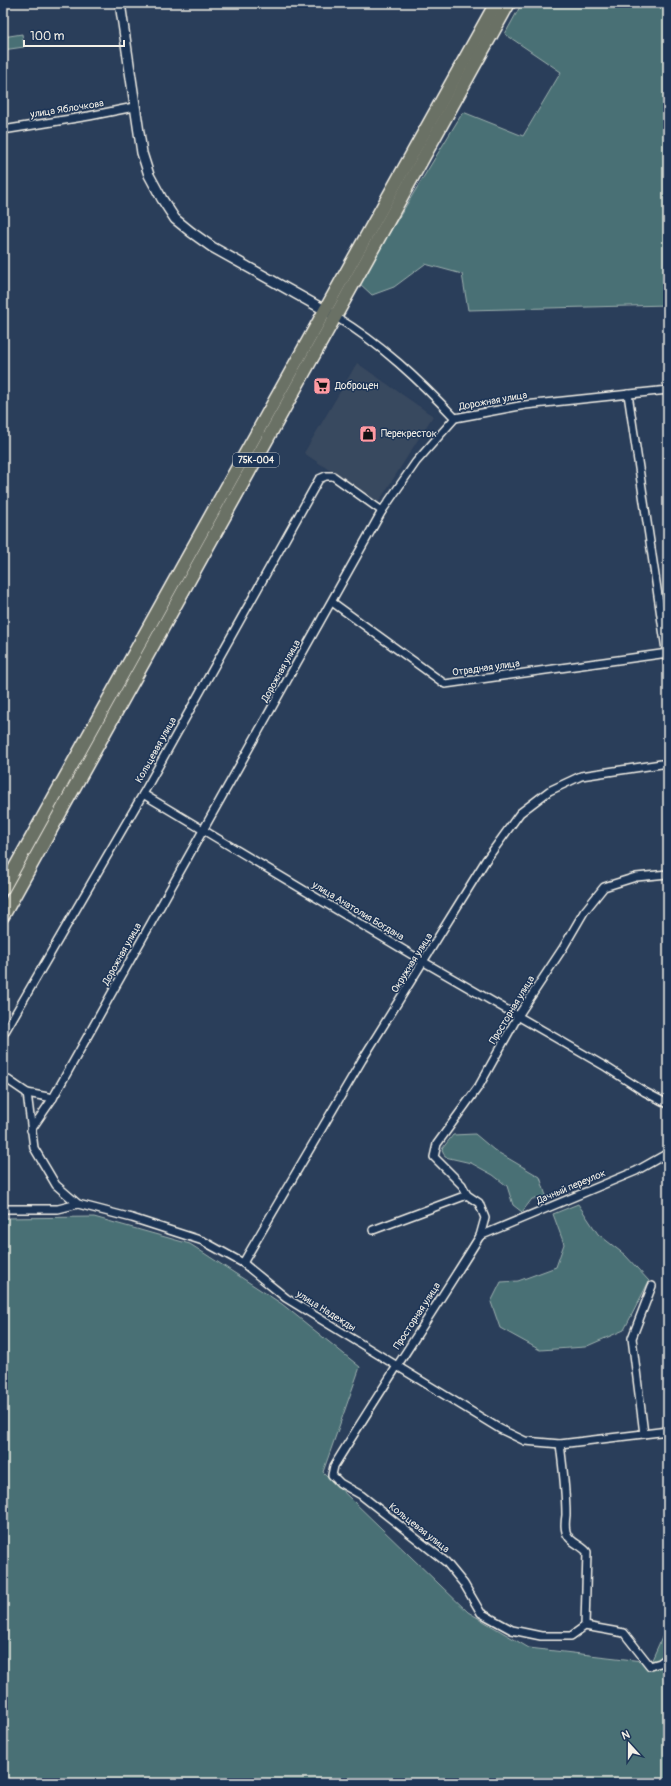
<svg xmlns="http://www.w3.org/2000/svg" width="671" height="1786" viewBox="0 0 671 1786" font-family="Pangolin,sans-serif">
<rect width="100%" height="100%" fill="#2a3e5a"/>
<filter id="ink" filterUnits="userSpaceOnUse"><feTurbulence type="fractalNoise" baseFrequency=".025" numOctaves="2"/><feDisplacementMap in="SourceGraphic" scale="8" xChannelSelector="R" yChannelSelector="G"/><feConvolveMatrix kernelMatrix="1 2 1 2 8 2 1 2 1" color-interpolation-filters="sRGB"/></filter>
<g filter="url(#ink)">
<!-- built -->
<polygon fill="#39485e" points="357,363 433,416 378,503 304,453"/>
<!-- green -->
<g fill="#487075" stroke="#9eb0ae">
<polygon points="522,3 668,3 668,305 468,310 462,274 425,264 394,287 372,295 359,283 463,112 523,136 561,72 505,34"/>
<polygon points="22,34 24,47 3,50 3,37"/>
<polygon points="475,1134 494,1150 540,1177 546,1196 543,1198 532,1199 522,1212 513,1205 507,1186 493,1175 471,1163 445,1157 442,1149 453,1135"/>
<polygon points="578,1204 598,1234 625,1255 649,1281 624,1330 585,1347 540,1350 500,1328 491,1302 501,1282 518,1281 556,1267 564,1244 553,1214"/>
<polygon points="94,1217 190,1244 282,1304 360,1367 323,1472 468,1612 529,1648 651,1662 668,1624 668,1783 3,1783 3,1218"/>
</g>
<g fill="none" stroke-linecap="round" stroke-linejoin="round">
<defs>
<g id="minor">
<polyline points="3,130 89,116 134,107"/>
<path d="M336 317C381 344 419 380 455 418"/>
<polyline points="628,394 668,663"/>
<polyline points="332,602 445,684 668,653"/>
<polyline points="143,794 424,962 606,1067 645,1092 668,1104"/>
<path d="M668 874 636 877 604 887 584 912 563 948 518 1016 479 1086 437 1144 434 1157 462 1185 467 1195 479 1203 485 1218 480 1236C432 1313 382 1388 334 1466L332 1475 340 1483 361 1495 446 1562 464 1584 481 1613 512 1630 541 1636H571L585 1626 624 1633 650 1666 660 1663 668 1657"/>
<polyline points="3,1035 143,794 319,479 326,476 333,476 382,511"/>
<polyline points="3,1079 8,1080 27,1093 53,1098"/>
<polyline points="27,1093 34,1148 56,1185 78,1204 132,1218 203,1241 243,1263 286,1298 500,1429 525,1441 560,1444 668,1431"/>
<polyline points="31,1130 53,1098 382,511 416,462 455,418 525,405 668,390"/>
<polyline points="3,1209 58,1209 78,1204"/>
<polyline points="373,1230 467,1195"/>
<polyline points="480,1236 636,1171 668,1153"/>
<polyline points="243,1263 362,1060 486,860 520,813 549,791 581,776 668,763"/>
<polyline points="644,1434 632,1338 652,1286"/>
<path d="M560 1444C563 1468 566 1491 566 1515 565 1522 564 1530 568 1536 572 1543 581 1545 587 1552L585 1626"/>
</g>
<polyline id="tertiary" points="120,3 142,153 149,175 162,199 175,219 191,232 212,247 330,313"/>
<g id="trunk">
<polyline points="3,889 496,3"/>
<polyline points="3,916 509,3"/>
</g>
</defs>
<!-- minor casing -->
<use href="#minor" stroke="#f4f1e8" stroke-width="10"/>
<!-- tertiary casing -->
<use href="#tertiary" stroke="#f4f1e8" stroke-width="12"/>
<!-- trunk casing -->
<use href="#trunk" stroke="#f4f1e8" stroke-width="15"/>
<!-- minor -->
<use href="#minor" stroke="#1d3557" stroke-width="7"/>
<!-- tertiary -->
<use href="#tertiary" stroke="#1d3557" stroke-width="9"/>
<!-- trunk -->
<use href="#trunk" stroke="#6b7165" stroke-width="12"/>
</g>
</g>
<!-- icons -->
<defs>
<symbol id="supermarket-square" viewBox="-11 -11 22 22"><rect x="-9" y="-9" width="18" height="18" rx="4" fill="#ff9aa2" stroke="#1d3557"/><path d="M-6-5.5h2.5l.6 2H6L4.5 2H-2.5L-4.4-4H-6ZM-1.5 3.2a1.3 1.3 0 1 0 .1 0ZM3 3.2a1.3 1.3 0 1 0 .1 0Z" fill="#111"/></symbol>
<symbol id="shop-square" viewBox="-11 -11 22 22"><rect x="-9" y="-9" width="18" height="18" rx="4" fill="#ff9aa2" stroke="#1d3557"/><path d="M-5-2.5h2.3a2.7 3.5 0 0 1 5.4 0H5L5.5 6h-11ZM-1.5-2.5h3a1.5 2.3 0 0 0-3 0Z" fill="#111"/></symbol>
</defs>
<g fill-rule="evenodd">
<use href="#supermarket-square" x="312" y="376" width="20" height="20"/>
<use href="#shop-square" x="358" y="424" width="20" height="20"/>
</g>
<g text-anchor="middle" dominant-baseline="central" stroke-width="3" stroke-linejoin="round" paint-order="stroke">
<!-- shield labels -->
<rect fill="#1d3557" stroke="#b4b9bc" stroke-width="1" x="233" y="453" width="46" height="14" rx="3"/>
<g font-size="9" font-weight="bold" fill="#f4f1e8">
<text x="256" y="460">75К-004</text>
</g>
<!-- street labels -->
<g font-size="10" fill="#f4f1e8" stroke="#1d3557">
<text transform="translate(67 109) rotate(-9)">улица Яблочкова</text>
<text transform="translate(493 401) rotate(-10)">Дорожная улица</text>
<text transform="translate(486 668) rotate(-8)">Отрадная улица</text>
<text transform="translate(281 671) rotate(-61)">Дорожная улица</text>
<text transform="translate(156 750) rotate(-61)">Кольцевая улица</text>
<text transform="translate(358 911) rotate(31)">улица Анатолия Богдана</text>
<text transform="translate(122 954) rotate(-61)">Дорожная улица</text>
<text transform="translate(412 963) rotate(-58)">Окружная улица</text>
<text transform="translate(512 1010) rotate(-59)">Просторная улица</text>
<text transform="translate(571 1187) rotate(-23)">Дачный переулок</text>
<text transform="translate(326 1311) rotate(32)">улица Надежды</text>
<text transform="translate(417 1316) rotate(-57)">Просторная улица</text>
<text transform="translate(419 1528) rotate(38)">Кольцевая улица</text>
</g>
<!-- poi labels -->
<g font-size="10" fill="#f4f1e8" stroke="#1d3557" text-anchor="start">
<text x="335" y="386">Доброцен</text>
<text x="381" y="434">Перекресток</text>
</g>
</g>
<!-- margin -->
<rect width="671" height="1786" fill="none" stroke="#1d3557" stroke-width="16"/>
<rect x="8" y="8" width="655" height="1770" fill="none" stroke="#f4f1e8" stroke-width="1.5" filter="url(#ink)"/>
<!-- north arrow -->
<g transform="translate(629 1744) rotate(339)" stroke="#1d3557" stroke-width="3" paint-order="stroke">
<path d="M0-3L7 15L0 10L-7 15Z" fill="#f4f1e8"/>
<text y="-6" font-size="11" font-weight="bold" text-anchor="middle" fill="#f4f1e8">N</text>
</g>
<!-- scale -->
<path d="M24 40v6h100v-6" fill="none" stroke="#f4f1e8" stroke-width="2"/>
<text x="30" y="40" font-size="12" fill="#f4f1e8" stroke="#1d3557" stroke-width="3" paint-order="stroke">100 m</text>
</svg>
